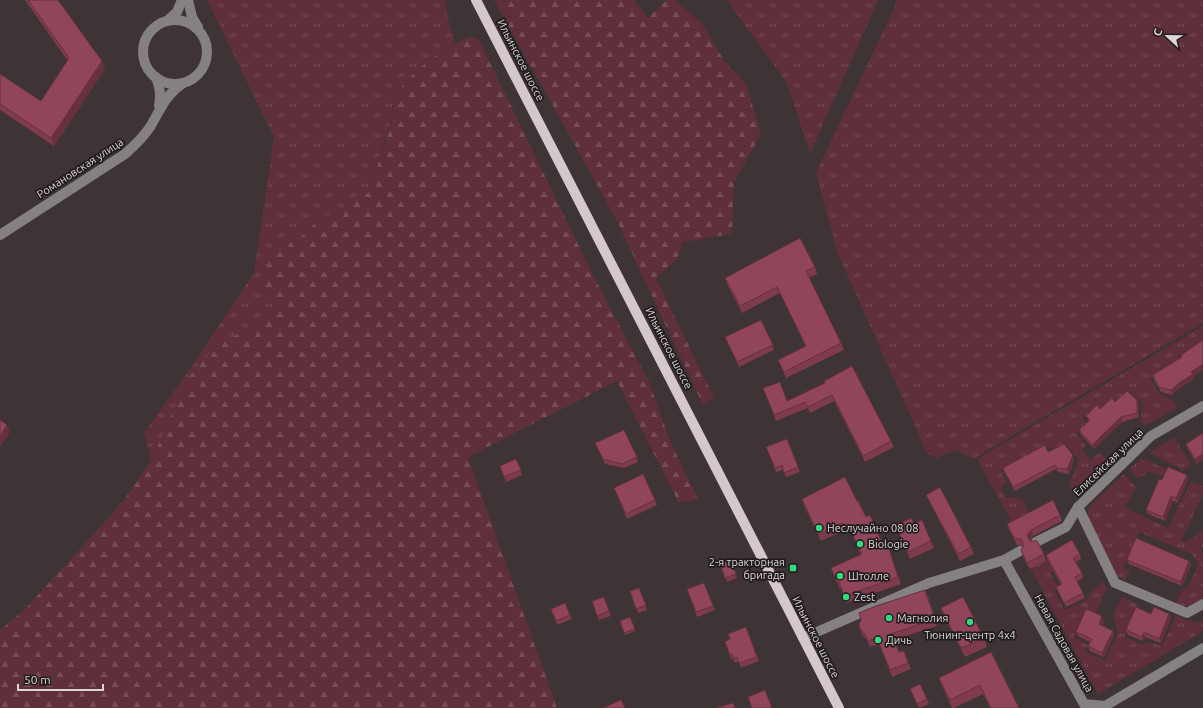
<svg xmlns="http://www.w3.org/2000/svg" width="1203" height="708" viewBox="0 0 1203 708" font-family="Ubuntu,sans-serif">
<defs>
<pattern id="grass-tufts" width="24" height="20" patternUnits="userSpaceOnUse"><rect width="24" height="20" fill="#602f3c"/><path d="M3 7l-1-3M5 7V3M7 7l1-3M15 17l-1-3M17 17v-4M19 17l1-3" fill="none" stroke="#764c57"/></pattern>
<pattern id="forest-firs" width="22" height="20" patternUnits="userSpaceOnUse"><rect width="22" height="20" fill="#602f3c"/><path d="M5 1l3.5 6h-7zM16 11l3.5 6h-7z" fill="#764c57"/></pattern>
</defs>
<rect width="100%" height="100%" fill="#3e3335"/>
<!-- grass -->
<g fill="url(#grass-tufts)">
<polygon points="207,0 445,0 449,23 455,43 431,60 408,79 393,105 391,121 368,193 315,223 295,243 274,290 279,305 267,317 243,332 218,344 188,378 151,461 144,433 180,383 254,273 274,137"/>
<polygon points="727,0 878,0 810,154 787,83"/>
<path d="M898 0H1203V323L973 459C955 449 956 449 937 458L927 453 838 254 816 173Z"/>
<polygon points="1203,326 1203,341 1178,356 1179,360 1150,379 1160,394 1172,400 1177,408 1145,426 1140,421 1143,403 1130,392 1117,404 1102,410 1097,406 1082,419 1087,423 1076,433 1086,445 1082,450 1090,460 1100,452 1108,461 1073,494 1069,485 1079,460 1066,444 1057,449 1045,446 1000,470 1007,483 1000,487 1005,497 1022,499 1030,516 1014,526 977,459"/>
<polygon points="1174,437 1191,465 1183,470 1150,453"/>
<polygon points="1142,459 1150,461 1167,470 1164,476 1154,473 1147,472 1140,478 1136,477 1130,468"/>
<path d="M1124 474 1136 487 1125 508 1168 528 1191 481 1203 486V494L1181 541 1186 542 1203 531V548L1201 549 1203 553V600C1192 607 1189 608 1176 604L1183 588H1188L1198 565 1192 554 1139 532 1123 567 1130 571 1125 580 1117 576 1088 519V512L1090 506Z"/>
<polygon points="1048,560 1055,570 1050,572 1058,588 1054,591 1065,610 1087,600 1090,592 1103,582 1107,588 1096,613 1087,609 1074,637 1088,645 1085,652 1105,660 1118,633 1113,615 1122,597 1138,604 1125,637 1144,645 1148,642 1162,646 1176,616 1197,623 1203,620 1203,631 1098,694 1031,569"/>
</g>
<!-- forest -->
<g fill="url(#forest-firs)">
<polygon points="494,0 634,0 648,18 666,0 674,0 701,22 725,62 746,84 761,134 734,182 732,234 683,242 677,259 656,278 714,398 703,405 616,219"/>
<path d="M469 37 478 38 591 271 650 384 670 441 698 499 679 503 617 381 468 457 557 708H0V630L24 610 94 534 124 500 151 461 188 378 218 344 243 332 267 317 279 305 274 290 259 284 279 240 295 243 315 223 368 193C376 170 384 147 391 123 394 112 393 101 399 91 412 69 446 47 469 37Z"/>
</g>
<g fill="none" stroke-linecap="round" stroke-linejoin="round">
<!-- minor -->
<g stroke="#858081" stroke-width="10">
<polyline points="188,0 192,17 198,27"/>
<circle cx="175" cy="52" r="32"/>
<polyline points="167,21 177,12 182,0"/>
<path d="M156 77C160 88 161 95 159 106"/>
<path d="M0 235 125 154C134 146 143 138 150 127 161 109 165 95 183 83"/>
<polyline points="1078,507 1115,583 1187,613 1203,604"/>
<polyline points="1036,542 1066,527 1078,507 1151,436 1203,406"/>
<polyline points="1004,560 1084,704 1105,706 1203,648"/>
<polyline points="803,638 929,583 1004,560 1020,551"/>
</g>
<!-- major -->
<polyline stroke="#d4c8ca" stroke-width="10" points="476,0 839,708"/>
</g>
<!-- wall -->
<g fill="#7d3b4d">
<polygon points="25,0 58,0 102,61 105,69 54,146 0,110 0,74 41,101 68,61"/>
<polygon points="815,267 817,274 809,278 841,343 844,350 786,378 778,360 806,347 780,293 742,313 727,284 725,278"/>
<polygon points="725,337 773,345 774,350 739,367"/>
<polygon points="1203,340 1203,370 1193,376 1194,379 1181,387 1172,395 1161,392 1154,380 1153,375 1181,357 1181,355"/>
<polygon points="825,383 891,441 894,447 865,462 834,401 810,413 808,408 776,421 763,388 787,401"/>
<polygon points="1137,400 1139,404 1139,417 1122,422 1094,449 1081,435 1079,430 1089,421 1086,416 1115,402"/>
<polygon points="1203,433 1197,464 1187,448 1186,444"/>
<polygon points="787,439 800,472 786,477 783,470 776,472 766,447"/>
<polygon points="595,443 637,457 638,462 624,468 605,464"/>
<polygon points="1048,452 1074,460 1069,474 1058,472 1056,469 1015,491 1004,472 1003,468"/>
<polygon points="516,459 522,475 506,482 500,466"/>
<polygon points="1187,475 1188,480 1178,503 1173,501 1165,521 1148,514 1146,510 1162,480"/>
<polygon points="614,488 655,500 657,505 627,519"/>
<polygon points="926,495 971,547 974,554 960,561 929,501"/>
<polygon points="802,499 857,501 866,517 883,545 887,543 901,584 846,603 841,588 840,589 831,568 861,555 851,531 847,533 845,530 821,541 804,506"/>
<polygon points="1060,515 1062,521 1033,536 1030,541 1044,554 1046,561 1030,569 1023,557 1021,550 1023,547 1023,546 1017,545 1009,530 1007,524"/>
<polygon points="903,522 914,524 931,541 934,548 910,559 898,531 905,528"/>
<polygon points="1080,554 1081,559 1076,562 1082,573 1083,578 1077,581 1085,598 1066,607 1056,587 1061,585 1047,559 1046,555"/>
<polygon points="730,559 737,578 727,582 720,563"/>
<polygon points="1127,560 1189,561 1191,565 1182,586 1129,564"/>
<polygon points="704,583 715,610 697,617 687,589"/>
<polygon points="639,588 647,610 638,613 630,591"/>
<polygon points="928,596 937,626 893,640 899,652 904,651 911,669 892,677 879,644 870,647 867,640 862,635 860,629"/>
<polygon points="604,597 611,616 599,620 592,601"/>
<polygon points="565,603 572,619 557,625 551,609"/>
<polygon points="941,608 984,638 987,647 965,657 944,616"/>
<polygon points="1151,614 1169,614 1171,618 1161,643 1145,637 1143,641 1128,635 1126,630"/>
<polygon points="630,617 635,631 625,635 620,621"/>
<polygon points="1104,621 1102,626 1113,631 1114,635 1104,657 1090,651 1088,646 1090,642 1078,636 1076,632"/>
<polygon points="746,627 759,661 741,668 739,661 735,663 733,659 731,659 725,642 730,639"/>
<polygon points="991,652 1019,708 990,708 983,694 954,708 952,708 942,686 939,678"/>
<polygon points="910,689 927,699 929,704 919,708"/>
</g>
<!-- shaded-wall -->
<g fill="#66303f">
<polygon points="102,61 105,69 54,146 51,138"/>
<polygon points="1203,364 1203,370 1193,376 1194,379 1181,387 1172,395 1171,390 1191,372"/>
<polygon points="1137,400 1139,404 1139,417 1137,413"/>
<polygon points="1121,417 1122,422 1094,449 1092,445"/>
<polygon points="7,425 10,432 0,447 0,436"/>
<polygon points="1203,454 1203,460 1197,464 1195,459"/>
<polygon points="1073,455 1074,460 1069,474 1067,469"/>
<polygon points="1187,475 1188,480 1178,503 1176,498"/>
<polygon points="1171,496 1173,501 1165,521 1163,517"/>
<polygon points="1031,530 1033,536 1030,541 1027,535"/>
<polygon points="1189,561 1191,565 1182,586 1181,582"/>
<polygon points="1169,614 1171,618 1161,643 1159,639"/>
<polygon points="1102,616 1104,621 1100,629 1099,624"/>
<polygon points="1113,631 1114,635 1104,657 1102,653"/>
<polygon points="1144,632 1145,637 1143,641 1142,637"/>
</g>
<!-- building -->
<g fill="#91455a" stroke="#66303f">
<polygon points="28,0 58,0 102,61 51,138 0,104 0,74 41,101 69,58"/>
<polygon points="800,238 815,267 806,271 841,343 784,372 778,360 806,346 777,287 740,306 725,278"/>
<polygon points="761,320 773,345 737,362 725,337"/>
<polygon points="1203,340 1203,364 1191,372 1193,374 1179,383 1171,390 1159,387 1153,375 1182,357 1181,355"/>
<polygon points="852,366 891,441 863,456 832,395 808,407 805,402 774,415 763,388 780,382 787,401 825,383 824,381"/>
<polygon points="1127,391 1137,400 1137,413 1121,417 1092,445 1079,430 1090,420 1086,416 1097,405 1100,409 1112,398 1115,402"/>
<polygon points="0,420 7,425 0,436"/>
<polygon points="624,430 637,457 622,464 603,459 595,443"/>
<polygon points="1203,433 1203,454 1195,459 1186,444"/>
<polygon points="787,439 798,467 784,473 782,465 775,468 766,447"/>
<polygon points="1064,444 1073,455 1067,469 1057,468 1055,465 1013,487 1003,468 1045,445 1048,452"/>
<polygon points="516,459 521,470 504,477 500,466"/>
<polygon points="1168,467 1187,475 1176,498 1171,496 1163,517 1146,510 1159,479 1162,480"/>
<polygon points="643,474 655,500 626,514 614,488"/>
<polygon points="845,477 857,501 858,501 866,517 870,515 883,545 887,543 898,577 844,596 839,582 837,582 831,568 862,554 848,525 845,527 843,523 819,535 802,499"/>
<polygon points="940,487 971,547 958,554 926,495"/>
<polygon points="1053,500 1060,515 1031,530 1027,535 1030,541 1037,541 1044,554 1027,563 1021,550 1023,547 1023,542 1021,539 1015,539 1007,524"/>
<polygon points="911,518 914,524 922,520 931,541 908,552 898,531 905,528 903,522"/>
<polygon points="1136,538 1189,561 1181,582 1127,560"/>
<polygon points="1072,540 1080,554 1073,558 1082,573 1075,577 1083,593 1064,603 1056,587 1062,584 1046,555"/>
<polygon points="730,559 736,574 725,578 720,563"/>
<polygon points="704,583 713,606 696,612 687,589"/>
<polygon points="639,588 646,605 636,609 630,591"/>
<polygon points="925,590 935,619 891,634 899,652 904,651 908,663 890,670 877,638 868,641 865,634 860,629 859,625 861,620 859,613 876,606"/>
<polygon points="604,597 609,611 597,616 592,601"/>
<polygon points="963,597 984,638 961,648 941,608"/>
<polygon points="565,603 570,615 556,621 551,609"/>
<polygon points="1136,607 1151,614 1154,607 1169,614 1159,639 1144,632 1142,637 1126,630"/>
<polygon points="1086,609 1102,616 1099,624 1113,631 1102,653 1088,646 1092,639 1076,632"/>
<polygon points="630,617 635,629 624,633 620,621"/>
<polygon points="746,627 757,657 739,663 737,657 733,658 732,654 730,655 725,642 730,639 728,634"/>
<polygon points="991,652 1019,708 991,708 980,685 950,700 939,678"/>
<polygon points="920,684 927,699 917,704 910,689"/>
<polygon points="765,690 772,708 752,708 748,697"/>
<polygon points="621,700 625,708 603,708"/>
<polygon points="733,703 735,708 716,708"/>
</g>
<!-- markers -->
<g fill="#35d881" stroke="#211c1d" stroke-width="1.5">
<circle cx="819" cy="528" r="4"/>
<circle cx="860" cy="544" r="4"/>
<rect x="789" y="564" width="8" height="8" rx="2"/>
<circle cx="840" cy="576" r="4"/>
<circle cx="846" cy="597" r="4"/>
<circle cx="889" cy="618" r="4"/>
<circle cx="970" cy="622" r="4"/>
<circle cx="878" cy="640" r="4"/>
</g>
<g text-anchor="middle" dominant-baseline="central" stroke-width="3.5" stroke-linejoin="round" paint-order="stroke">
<!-- street labels -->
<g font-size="11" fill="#dcd5d6" stroke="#211c1d">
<text transform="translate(521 60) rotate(63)">Ильинское шоссе</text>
<text transform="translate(80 168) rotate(-33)">Романовская улица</text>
<text transform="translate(669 348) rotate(63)">Ильинское шоссе</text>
<text transform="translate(1108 462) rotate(-44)">Елисейская улица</text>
<text transform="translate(816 637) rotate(63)">Ильинское шоссе</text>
<text transform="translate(1064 643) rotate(61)">Новая Садовая улица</text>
</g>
<!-- poi labels -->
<g font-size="11" fill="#dcd5d6" stroke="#211c1d" text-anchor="start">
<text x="827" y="528">Неслучайно 08 08</text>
<text x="868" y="544">Biologie</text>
<text x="785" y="562" text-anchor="end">2-я тракторная<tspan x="785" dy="13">бригада</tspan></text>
<text x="848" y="576">Штолле</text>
<text x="854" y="597">Zest</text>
<text x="897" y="618">Магнолия</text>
<text x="970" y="635" text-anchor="middle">Тюнинг-центр 4х4</text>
<text x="886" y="640">Дичь</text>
</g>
</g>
<!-- north arrow -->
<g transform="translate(1167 36) rotate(292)" stroke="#211c1d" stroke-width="3" paint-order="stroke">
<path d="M0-3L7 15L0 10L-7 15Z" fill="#dcd5d6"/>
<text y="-6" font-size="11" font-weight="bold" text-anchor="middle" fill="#dcd5d6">С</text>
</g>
<!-- scale -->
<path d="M18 684v6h85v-6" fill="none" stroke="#dcd5d6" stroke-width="2"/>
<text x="24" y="684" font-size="12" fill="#dcd5d6" stroke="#211c1d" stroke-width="3" paint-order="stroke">50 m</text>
</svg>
